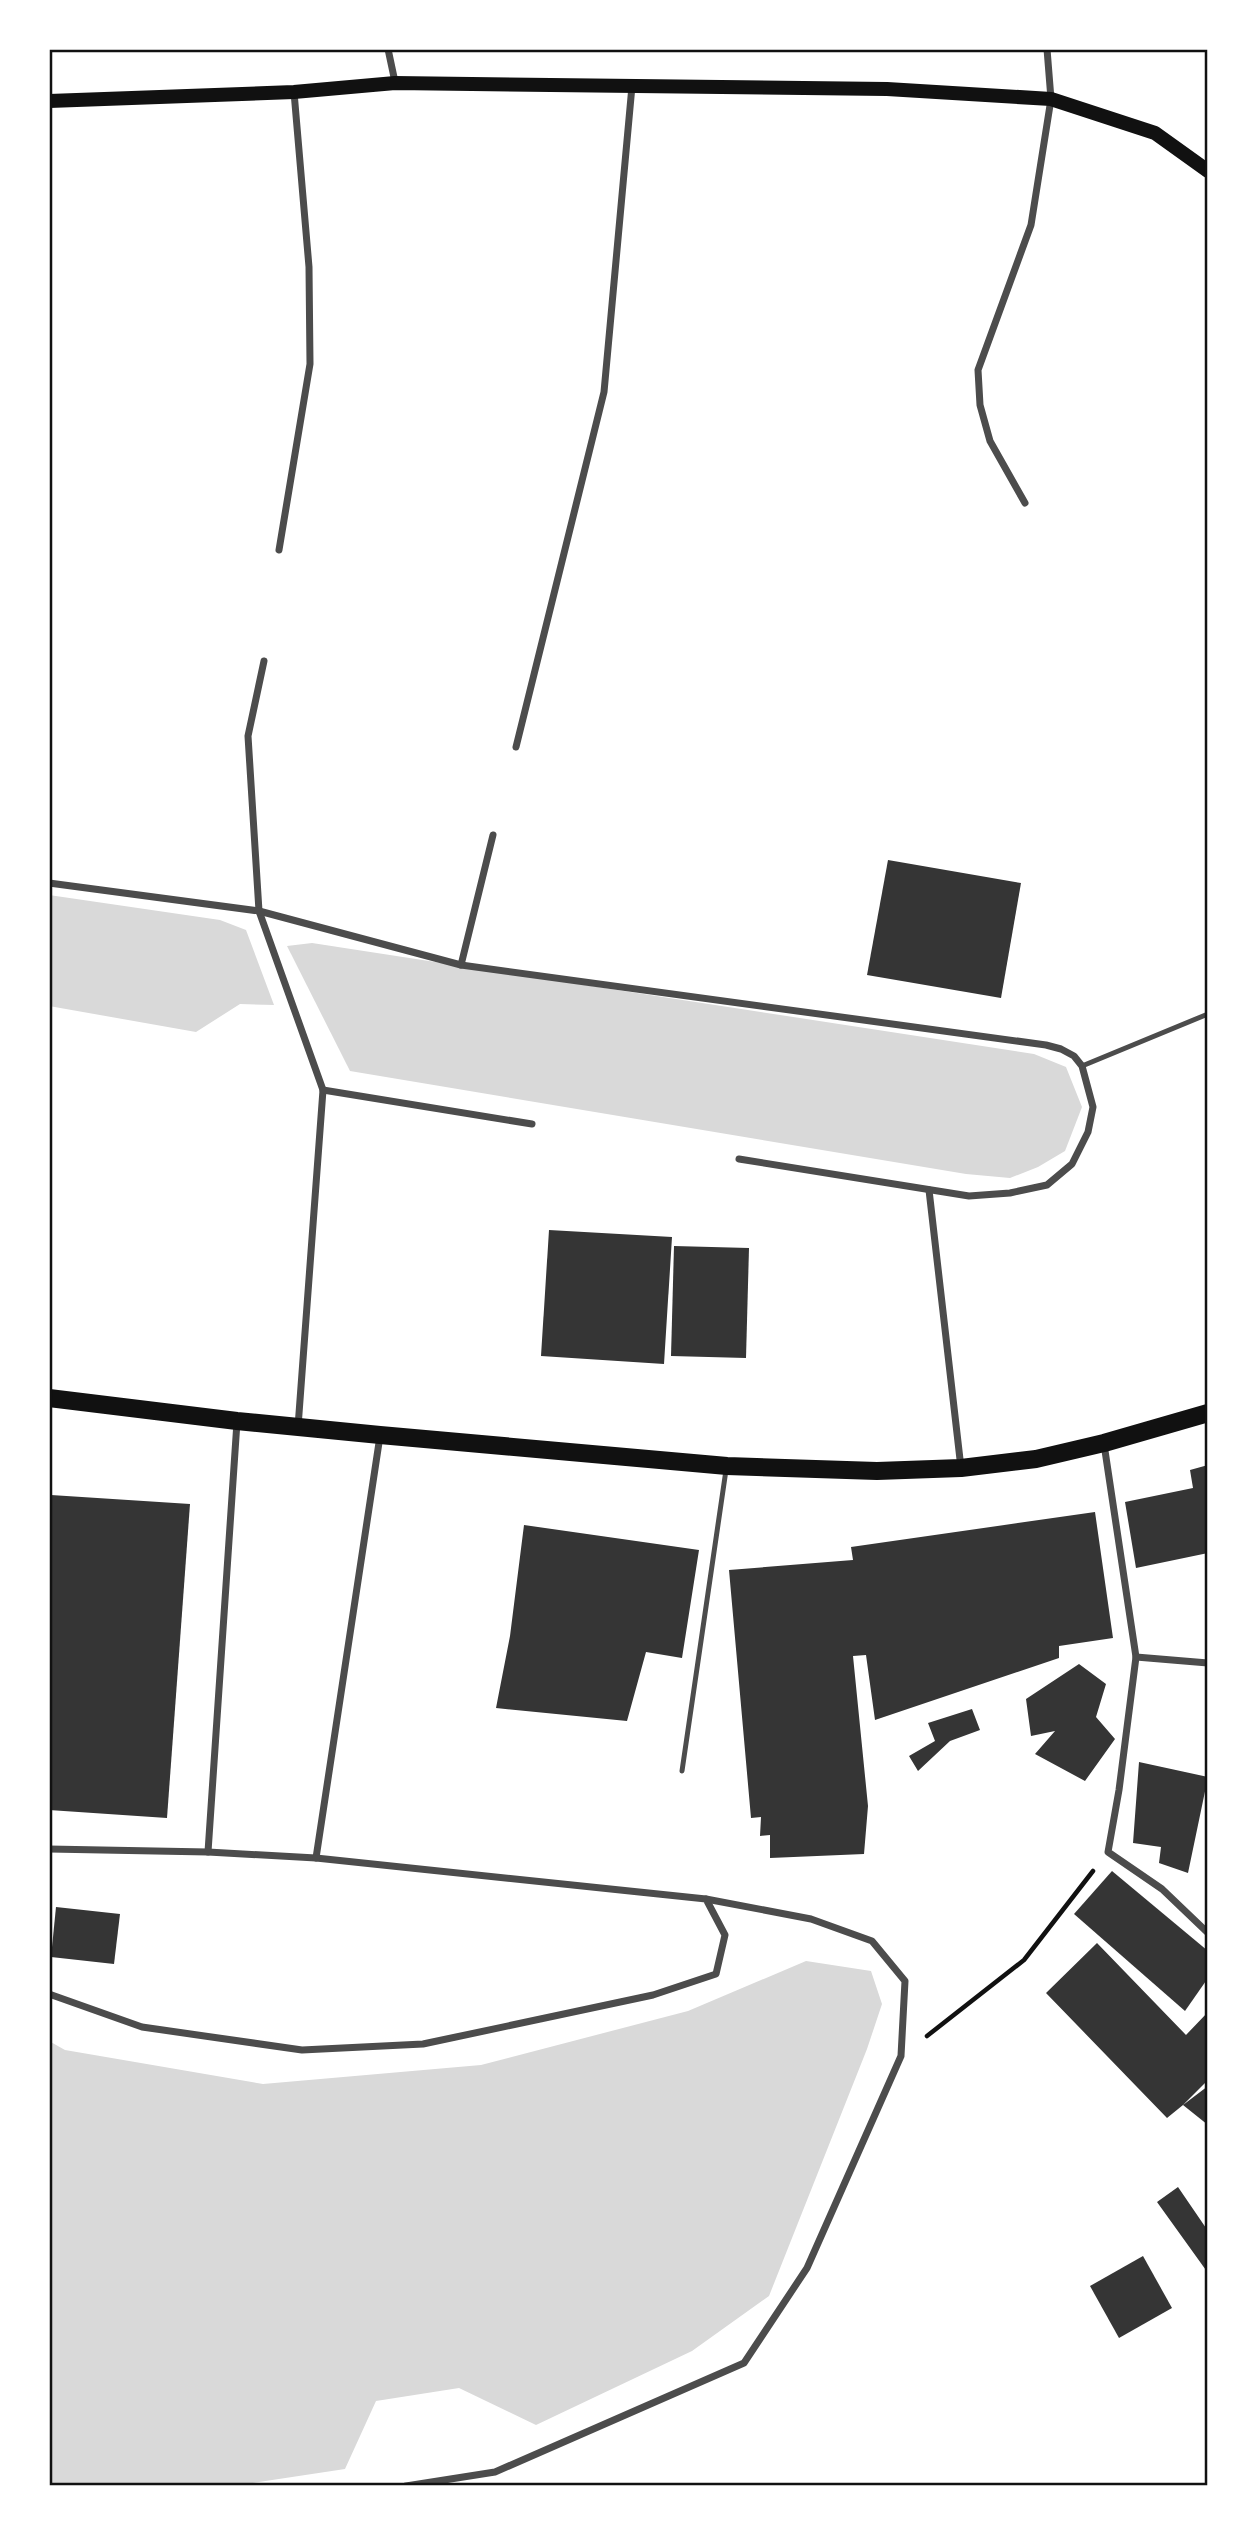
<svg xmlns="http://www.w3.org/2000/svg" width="1257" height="2535" viewBox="0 0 1257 2535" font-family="'Public Sans',sans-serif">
<rect width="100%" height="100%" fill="#fff"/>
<!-- water -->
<g fill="#d9d9d9">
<polygon points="49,895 220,920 246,930 274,1005 240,1004 196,1032 49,1006"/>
<polygon points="312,943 1034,1054 1066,1067 1082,1107 1065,1151 1038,1167 1010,1178 966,1174 350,1071 287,946"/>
<polygon points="806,1961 871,1971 882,2004 867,2049 769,2296 692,2351 536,2425 459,2388 376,2401 345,2469 232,2486 49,2486 49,2041 65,2050 263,2084 481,2065 688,2011"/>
</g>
<!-- building -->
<g fill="#353535">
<polygon points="888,860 1021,883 1001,998 867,975"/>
<polygon points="549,1230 672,1237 664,1364 541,1356"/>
<polygon points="674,1246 749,1248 746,1358 671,1356"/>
<polygon points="1208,1465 1208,1553 1136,1568 1125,1502 1193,1488 1190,1470"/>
<polygon points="51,1495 190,1504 167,1818 49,1810"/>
<polygon points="1095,1512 1113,1638 1059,1646 1059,1658 875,1720 866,1655 853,1656 868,1806 864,1854 770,1858 770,1835 760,1836 761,1817 751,1818 729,1570 853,1560 851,1547"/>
<polygon points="524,1525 699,1550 682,1658 646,1652 627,1721 496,1708 510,1636"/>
<polygon points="1079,1664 1106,1684 1096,1717 1115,1739 1085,1781 1035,1754 1055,1731 1031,1736 1026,1699"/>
<polygon points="972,1709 980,1730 950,1741 918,1771 909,1756 935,1741 928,1723"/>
<polygon points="1139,1762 1208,1777 1188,1873 1159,1863 1161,1847 1133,1843"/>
<polygon points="1112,1871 1208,1951 1208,1978 1185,2011 1074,1914"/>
<polygon points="56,1907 120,1914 114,1964 51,1957"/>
<polygon points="1097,1943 1186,2035 1208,2012 1208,2080 1183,2105 1208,2086 1208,2125 1183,2105 1167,2118 1046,1993"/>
<polygon points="1178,2187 1206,2228 1208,2226 1208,2273 1157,2202"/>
<polygon points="1143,2256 1172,2308 1119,2338 1090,2286"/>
</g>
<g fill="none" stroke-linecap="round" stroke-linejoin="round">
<!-- path -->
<polyline stroke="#111" stroke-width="4.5" points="927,2036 1024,1960 1093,1871"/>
<!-- service -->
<g stroke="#4c4c4c" stroke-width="5">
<polyline points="1082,1066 1208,1014"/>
<polyline points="682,1771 726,1470"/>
</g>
<!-- minor -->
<g stroke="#4c4c4c" stroke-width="7">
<polyline points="388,49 395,82"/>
<polyline points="1025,503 990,441 980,405 978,370 1031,225 1051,99 1047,49"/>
<polyline points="279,550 310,364 309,267 294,92"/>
<polyline points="264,661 248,736 259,911 323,1090 298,1427"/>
<polyline points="516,747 604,392 632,86"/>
<polyline points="49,883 259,911 461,965 1046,1045 1061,1049 1074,1056 1082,1066 1093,1107 1088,1132 1072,1164 1047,1185 1010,1193 969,1196 739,1159"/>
<polyline points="461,965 493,835"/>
<polyline points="323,1090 532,1124"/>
<polyline points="929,1190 961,1468"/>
<polyline points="1104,1444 1136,1657 1119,1790 1108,1852 1162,1889 1208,1933"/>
<polyline points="1136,1657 1208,1663"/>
<polyline points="49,1849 208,1852 316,1858 706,1899 725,1935 716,1974 653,1995 423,2044 302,2050 142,2027 49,1994"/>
<polyline points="208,1852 237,1422"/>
<polyline points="316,1858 380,1436"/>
<polyline points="406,2486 495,2472 744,2363 807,2268 901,2056 905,1981 872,1941 811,1919 706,1899"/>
</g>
<!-- secondary -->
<polyline stroke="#111" stroke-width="14" points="49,101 294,92 395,83 887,89 1051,99 1155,133 1208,171"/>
<!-- primary -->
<polyline stroke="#111" stroke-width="18" points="49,1398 237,1421 380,1435 727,1466 877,1471 961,1468 1036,1459 1104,1443 1208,1413"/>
</g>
<!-- border -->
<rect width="1257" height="2535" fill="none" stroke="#ffffff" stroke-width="102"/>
<rect x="51" y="51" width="1155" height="2433" fill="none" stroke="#111" stroke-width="2.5"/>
</svg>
